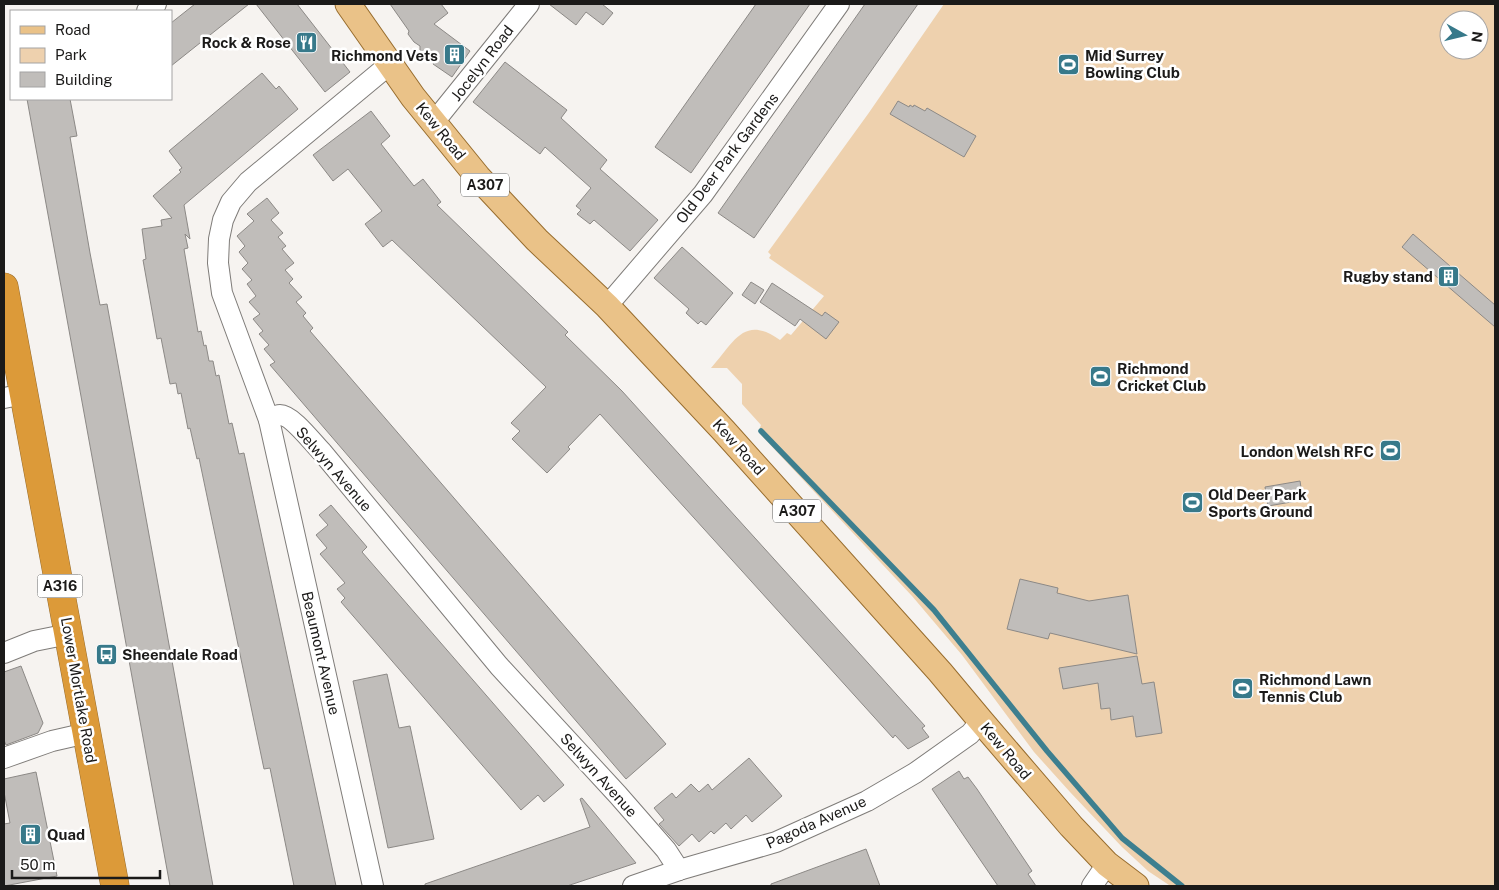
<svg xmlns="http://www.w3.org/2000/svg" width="1499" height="890" viewBox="0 0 1499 890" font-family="'Public Sans',sans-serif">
<rect width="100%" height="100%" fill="#f6f3f0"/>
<!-- green -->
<path fill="#eed1ae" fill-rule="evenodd" d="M944 4H1495V886L1169 885 1148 871 1122 847 1070 792 1034 752 962 655 912 596 761 435 759 430 761 425 742 404V384L727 368H711C734 342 744 314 780 340L787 333 791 335 824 296 769 258 771 255 768 252 868 114ZM1449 20H1479V50H1449Z"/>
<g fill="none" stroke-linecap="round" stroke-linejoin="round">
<!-- stream -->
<polyline stroke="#3d7f8f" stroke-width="5.5" points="761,431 934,610 1047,751 1122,838 1182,886"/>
</g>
<!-- building -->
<g fill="#c0bdba" stroke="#8c8986">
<polygon points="195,4 249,4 171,66 171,23"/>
<polygon points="256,4 297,4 350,72 325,92"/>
<polygon points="390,4 441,4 448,13 434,24 470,51 452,77 433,64 435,61 420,50 420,46 414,42 408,34 409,31"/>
<polygon points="549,4 602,4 613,13 603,25 586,12 576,25"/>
<polygon points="756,4 810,4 691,173 655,147"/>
<polygon points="865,4 918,4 754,238 718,213"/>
<polygon points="505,62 567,110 561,118 607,160 600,169 658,220 630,251 594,220 590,224 577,214 581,210 576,206 591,188 545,147 540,154 473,102"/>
<polygon points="262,73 276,89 279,86 298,109 184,205 190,239 185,234 188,248 184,249 198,332 201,331 204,346 206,345 209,361 213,361 216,376 219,375 229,424 232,423 239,454 244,453 336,886 294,886 270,768 264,769 199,458 197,459 190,428 188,429 181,393 178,394 176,383 170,384 161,338 157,339 143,260 146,259 142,229 162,226 161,220 172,218 153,196 181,172 179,170 182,168 169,151"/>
<polygon points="27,99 70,99 77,136 70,137 90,253 100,305 107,304 213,886 170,886"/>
<polygon points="898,101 909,107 910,105 913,107 914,105 925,111 927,108 976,136 964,157 890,114"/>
<polygon points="371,111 390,136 381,144 414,186 423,179 441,202 437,205 568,332 565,335 622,391 925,726 922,728 929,737 908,749 895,735 893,738 600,414 568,447 570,449 547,473 512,439 520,431 511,423 546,387 392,240 383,247 365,224 382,211 348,169 333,181 313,155"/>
<polygon points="267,198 279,213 271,220 283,233 278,237 286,246 282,249 294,263 285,270 293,279 289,283 302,297 296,302 306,313 303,316 313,328 310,331 666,744 626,779 270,365 275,362 264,349 269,345 259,334 263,331 253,319 260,314 249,302 256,296 247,284 252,280 242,269 248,263 239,252 245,246 237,236 254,221 247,214"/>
<polygon points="1413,234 1495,305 1495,327 1402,247"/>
<polygon points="682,247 733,293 706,325 701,321 698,324 686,313 689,309 654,278"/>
<polygon points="751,282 764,290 755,304 742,295"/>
<polygon points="772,283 822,316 825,312 839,322 826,339 800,319 795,326 760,302"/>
<polygon points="1300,481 1303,500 1268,506 1265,487"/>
<polygon points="331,505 367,547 362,552 564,785 544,802 538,795 521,810 341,602 345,598 337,589 345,583 320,554 327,548 316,535 328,525 319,515"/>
<polygon points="1020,579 1058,588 1057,593 1089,601 1128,595 1137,654 1050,633 1048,639 1007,629"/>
<polygon points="1137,656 1142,684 1154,682 1162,733 1136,737 1133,716 1111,720 1110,708 1101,709 1098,683 1063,689 1059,668"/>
<polygon points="21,666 43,723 38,733 6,745 4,740 4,672"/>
<polygon points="387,674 399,728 410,726 434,839 388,848 353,681"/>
<polygon points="749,758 782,796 752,822 746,815 731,829 726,823 714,834 711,831 699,842 692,834 679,846 659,824 664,820 654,808 672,793 676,798 691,784 699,792 708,784 712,790"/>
<polygon points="959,771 964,779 968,777 977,789 1032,871 1028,874 1036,886 998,886 932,789"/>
<polygon points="36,772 57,876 4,886 4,824 10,823 4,792 4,779"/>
<polygon points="582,798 636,863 567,886 425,886 425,884 590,827 580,799"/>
<polygon points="866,849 880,886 771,886 771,884"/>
</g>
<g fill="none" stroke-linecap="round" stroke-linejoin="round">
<defs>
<g id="minor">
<polyline points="147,11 156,4"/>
<polyline points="434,122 529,4"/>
<polyline points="607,306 703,194 839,4"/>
<polyline points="4,398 24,394"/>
<path d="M269 420C273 418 276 415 280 415 292 415 313 443 322 452L499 666 618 795 666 850 679 870"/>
<polyline points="4,653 34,641 69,634"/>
<polyline points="4,758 52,741 87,733"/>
<polyline points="373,886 269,420 222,293 218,263 219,239 223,220 231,202 248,182 390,64"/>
<polyline points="633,886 679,870 776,842 867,801 915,773 970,734 981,721"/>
<polyline points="1092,886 1107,864"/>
</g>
<polyline id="major" points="348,4 413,97 478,177 537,240 607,306 724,431 940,672 981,721 1071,826 1107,864 1136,886"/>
<polyline id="highway" points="4,287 115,886"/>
</defs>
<!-- minor casing -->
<use href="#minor" stroke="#7f7c79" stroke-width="22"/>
<!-- major casing -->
<use href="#major" stroke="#986d2e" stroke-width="27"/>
<!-- highway casing -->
<use href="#highway" stroke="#986d2e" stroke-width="29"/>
<!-- minor -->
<use href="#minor" stroke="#fff" stroke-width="20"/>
<!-- major -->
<use href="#major" stroke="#eac288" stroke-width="25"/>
<!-- highway -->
<use href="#highway" stroke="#dc9a39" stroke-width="28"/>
</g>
<!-- icons -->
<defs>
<symbol id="restaurant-square" viewBox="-11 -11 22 22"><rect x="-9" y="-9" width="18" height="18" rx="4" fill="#37798a" stroke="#fff"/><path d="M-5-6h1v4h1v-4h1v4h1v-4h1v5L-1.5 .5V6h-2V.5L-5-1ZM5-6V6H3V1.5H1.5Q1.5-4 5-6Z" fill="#fff"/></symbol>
<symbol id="building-square" viewBox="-11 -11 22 22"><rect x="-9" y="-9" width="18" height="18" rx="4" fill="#37798a" stroke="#fff"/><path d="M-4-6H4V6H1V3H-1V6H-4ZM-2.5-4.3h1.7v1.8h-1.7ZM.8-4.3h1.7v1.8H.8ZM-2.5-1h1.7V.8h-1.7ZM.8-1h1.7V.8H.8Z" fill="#fff"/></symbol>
<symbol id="stadium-square" viewBox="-11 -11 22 22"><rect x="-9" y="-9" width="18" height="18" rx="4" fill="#37798a" stroke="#fff"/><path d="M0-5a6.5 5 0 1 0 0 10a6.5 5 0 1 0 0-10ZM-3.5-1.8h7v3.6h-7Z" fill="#fff"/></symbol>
<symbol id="bus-square" viewBox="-11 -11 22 22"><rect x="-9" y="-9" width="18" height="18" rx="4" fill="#37798a" stroke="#fff"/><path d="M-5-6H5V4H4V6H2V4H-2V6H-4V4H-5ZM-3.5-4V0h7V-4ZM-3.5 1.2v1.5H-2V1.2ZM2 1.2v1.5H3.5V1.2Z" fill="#fff"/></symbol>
</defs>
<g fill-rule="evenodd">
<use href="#restaurant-square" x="294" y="30" width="25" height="25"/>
<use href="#building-square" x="442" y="42" width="25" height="25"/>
<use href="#stadium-square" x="1056" y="52" width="25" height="25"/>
<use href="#building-square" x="1436" y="264" width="25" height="25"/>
<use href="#stadium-square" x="1088" y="364" width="25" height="25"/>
<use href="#stadium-square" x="1378" y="438" width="25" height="25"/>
<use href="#stadium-square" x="1180" y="490" width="25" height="25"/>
<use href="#bus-square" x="94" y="642" width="25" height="25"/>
<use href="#stadium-square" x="1230" y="676" width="25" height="25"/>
<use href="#building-square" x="18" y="822" width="25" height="25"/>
</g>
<g text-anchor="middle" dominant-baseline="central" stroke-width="5" stroke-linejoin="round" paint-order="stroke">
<!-- shield labels -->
<g fill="#fff" stroke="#5f5f5e" stroke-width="1">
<rect x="461" y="173.5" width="48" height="23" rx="4"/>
<rect x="773" y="499.5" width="48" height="23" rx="4"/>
<rect x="37.5" y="574.5" width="45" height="23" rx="4"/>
</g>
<g font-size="14" font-weight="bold" fill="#1b1a19">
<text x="485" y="185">A307</text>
<text x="797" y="511">A307</text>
<text x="60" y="586">A316</text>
</g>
<!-- poi labels -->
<g font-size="15" font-weight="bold" fill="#1b1a19" stroke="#fff" text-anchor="start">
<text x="291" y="42" text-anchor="end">Rock &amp; Rose</text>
<text x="438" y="55" text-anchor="end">Richmond Vets</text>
<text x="1085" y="55">Mid Surrey<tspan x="1085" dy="17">Bowling Club</tspan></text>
<text x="1433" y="276" text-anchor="end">Rugby stand</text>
<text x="1117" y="368">Richmond<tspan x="1117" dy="17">Cricket Club</tspan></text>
<text x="1374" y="451" text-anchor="end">London Welsh RFC</text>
<text x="1208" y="494">Old Deer Park<tspan x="1208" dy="17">Sports Ground</tspan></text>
<text x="122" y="654">Sheendale Road</text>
<text x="1259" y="679">Richmond Lawn<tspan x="1259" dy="17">Tennis Club</tspan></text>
<text x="47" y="834">Quad</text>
</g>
<!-- street labels -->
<g font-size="15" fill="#1b1a19" stroke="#fff">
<text transform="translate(482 63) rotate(-52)">Jocelyn Road</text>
<text transform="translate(441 131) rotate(51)">Kew Road</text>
<text transform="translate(727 158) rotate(-53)">Old Deer Park Gardens</text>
<text transform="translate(739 447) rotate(48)">Kew Road</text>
<text transform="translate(334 469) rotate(49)">Selwyn Avenue</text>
<text transform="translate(321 653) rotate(77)">Beaumont Avenue</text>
<text transform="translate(79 690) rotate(80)">Lower Mortlake Road</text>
<text transform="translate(1006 751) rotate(50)">Kew Road</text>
<text transform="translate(599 775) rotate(48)">Selwyn Avenue</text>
<text transform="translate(816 822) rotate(-24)">Pagoda Avenue</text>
</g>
</g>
<!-- border -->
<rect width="1499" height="890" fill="none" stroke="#1b1a19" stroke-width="10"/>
<!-- legend -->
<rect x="10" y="10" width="162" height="90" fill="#ffffff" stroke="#a4a3a3"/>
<rect x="20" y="26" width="25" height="8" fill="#eac288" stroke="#a4a3a3"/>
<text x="55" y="35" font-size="15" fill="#1b1a19">Road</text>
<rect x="20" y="48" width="25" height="15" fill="#eed1ae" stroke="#a4a3a3"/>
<text x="55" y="60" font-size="15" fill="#1b1a19">Park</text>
<rect x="20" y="72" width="25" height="15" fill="#c0bdba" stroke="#a4a3a3"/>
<text x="55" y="85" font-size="15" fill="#1b1a19">Building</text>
<!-- north arrow -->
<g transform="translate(1464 35) rotate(98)"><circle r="24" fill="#ffffff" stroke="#a4a3a3"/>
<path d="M0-4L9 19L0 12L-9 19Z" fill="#37798a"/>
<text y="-8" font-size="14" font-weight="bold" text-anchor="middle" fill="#1b1a19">N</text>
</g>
<!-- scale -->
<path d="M12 870v8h148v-8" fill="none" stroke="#1b1a19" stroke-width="2.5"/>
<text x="20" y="870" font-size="15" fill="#1b1a19" stroke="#ffffff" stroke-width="4" paint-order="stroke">50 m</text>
</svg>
